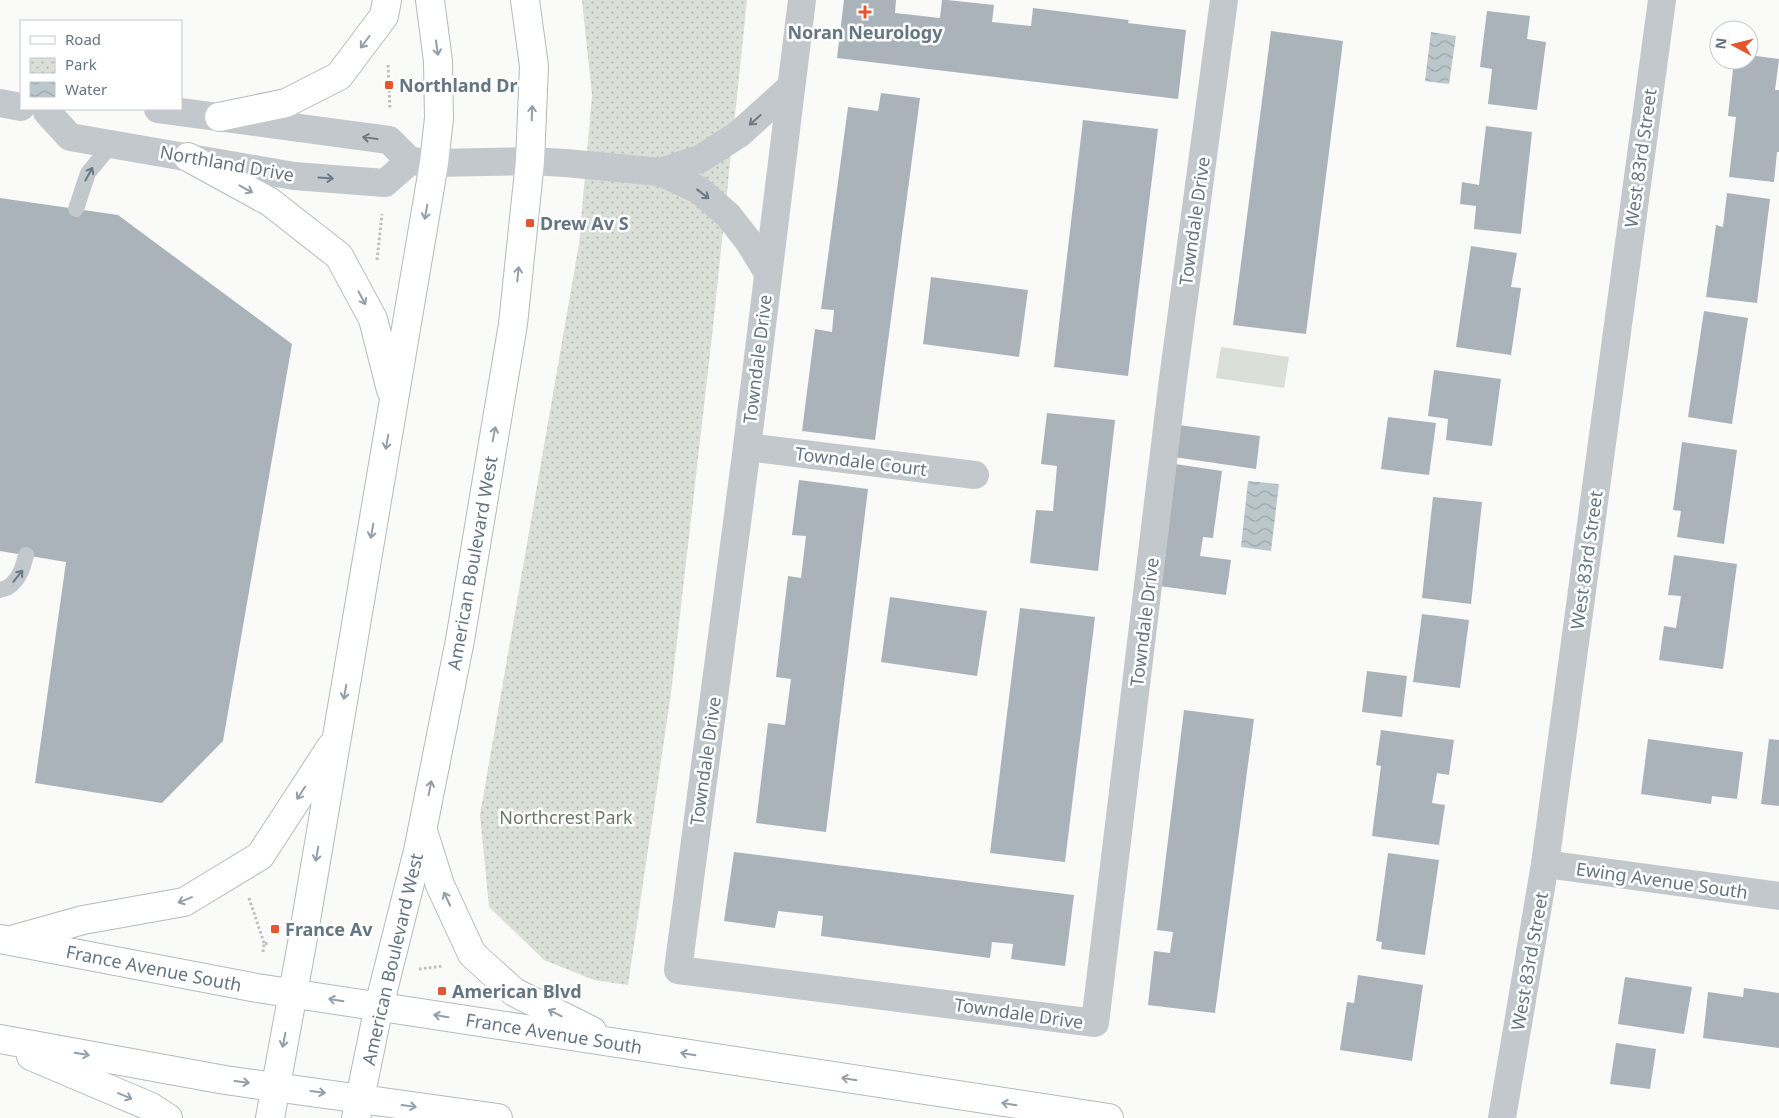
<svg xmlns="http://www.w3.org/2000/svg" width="1779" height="1118" viewBox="0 0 1779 1118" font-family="'Noto Sans',sans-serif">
<defs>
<pattern id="park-dots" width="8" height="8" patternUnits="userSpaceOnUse" patternTransform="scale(1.25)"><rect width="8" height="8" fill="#dadfd7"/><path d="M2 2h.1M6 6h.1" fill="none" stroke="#b4b9b4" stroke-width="1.8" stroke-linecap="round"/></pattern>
<pattern id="water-waves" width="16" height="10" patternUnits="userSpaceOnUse" patternTransform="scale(1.25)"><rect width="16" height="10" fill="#bbc7cb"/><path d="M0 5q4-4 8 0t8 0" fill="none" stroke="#9ca6aa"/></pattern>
</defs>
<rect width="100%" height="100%" fill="#fafaf8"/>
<!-- park -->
<polygon fill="url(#park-dots)" points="582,0 747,0 712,336 671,693 628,985 594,980 544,960 489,907 480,815 579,244 592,95"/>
<!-- pitch -->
<polygon fill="#dadfd7" points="1221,347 1289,357 1284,388 1216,378"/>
<!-- water -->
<g fill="url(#water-waves)">
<polygon points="1431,32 1456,36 1449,84 1425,81"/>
<polygon points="1248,481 1279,484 1271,551 1241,547"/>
</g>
<!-- building -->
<g fill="#aab3b9">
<polygon points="844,0 896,0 895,13 940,18 942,0 947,0 994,5 992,22 1031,26 1033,8 1129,20 1128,23 1186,30 1178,99 837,58"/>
<polygon points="1487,11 1530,16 1527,39 1546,42 1537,110 1488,104 1492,69 1480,67"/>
<polygon points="1271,31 1343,41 1306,334 1233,325"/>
<polygon points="1749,55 1779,59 1775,90 1779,90 1779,152 1777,152 1774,182 1729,177 1736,117 1728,116 1734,60 1749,60"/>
<polygon points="881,93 920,98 875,440 802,431 815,329 832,332 834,310 821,309 848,107 878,111"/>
<polygon points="1083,120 1158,129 1128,376 1054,367"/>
<polygon points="1486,126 1532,132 1521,234 1474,229 1476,206 1460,204 1462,182 1479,185"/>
<polygon points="1727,193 1770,199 1757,303 1706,297 1716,225 1723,227"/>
<polygon points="0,198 118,215 292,344 223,741 162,803 35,783 66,562 0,551"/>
<polygon points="1471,246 1517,253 1511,287 1521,288 1511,355 1456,347"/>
<polygon points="931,277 1028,290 1019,357 923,344"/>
<polygon points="1704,311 1748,318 1732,424 1688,417"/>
<polygon points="1434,370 1501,379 1492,446 1446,440 1448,419 1428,416"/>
<polygon points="1047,413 1115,420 1098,571 1030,563 1036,510 1053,511 1057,466 1041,464"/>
<polygon points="1388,417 1436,423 1429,475 1381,469"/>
<polygon points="1179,425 1260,436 1256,469 1174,457"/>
<polygon points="1682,442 1737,450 1724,544 1677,537 1681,511 1673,510"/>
<polygon points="1175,464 1222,471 1213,538 1203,537 1200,556 1231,560 1226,595 1159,586"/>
<polygon points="799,480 868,489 826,832 756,823 768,723 785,725 791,679 776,677 788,576 801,578 806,536 792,535"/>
<polygon points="1433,497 1482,502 1471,604 1422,598"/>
<polygon points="1674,555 1737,564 1723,669 1659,660 1664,626 1676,628 1681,596 1668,595"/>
<polygon points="890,597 987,611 977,676 881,662"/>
<polygon points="1020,608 1095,617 1065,862 990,853"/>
<polygon points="1422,614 1469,620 1460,688 1413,682"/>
<polygon points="1367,671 1407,676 1402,717 1362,712"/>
<polygon points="1184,710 1254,719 1215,1013 1148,1005 1154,951 1170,953 1173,932 1157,930"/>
<polygon points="1381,730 1454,740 1449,775 1437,773 1432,803 1445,805 1439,845 1372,836 1381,766 1376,765"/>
<polygon points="1648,739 1743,752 1737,799 1712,796 1711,804 1641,794"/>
<polygon points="1769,739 1779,740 1779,806 1761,804"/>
<polygon points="734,852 1074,895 1065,966 1011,959 1013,944 992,942 990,958 821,936 823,916 778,911 775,928 724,921"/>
<polygon points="1388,853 1439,860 1425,955 1381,949 1382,942 1376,941"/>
<polygon points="1358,975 1423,985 1412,1061 1340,1050 1347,1002 1354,1003"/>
<polygon points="1625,977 1692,987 1684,1034 1618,1024"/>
<polygon points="1744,988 1779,993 1779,1048 1703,1038 1708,992 1743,997"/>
<polygon points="1616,1043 1656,1049 1650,1089 1610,1084"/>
</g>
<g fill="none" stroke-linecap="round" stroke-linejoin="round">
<defs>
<g id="secondary">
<polyline points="219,117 286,103 339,76 384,16 387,0"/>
<polyline points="188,157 270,202 339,256 373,319 391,390"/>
<polyline points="423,831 440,885 472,954 514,992 592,1031"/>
<polyline points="0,939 257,988 1109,1118"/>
<polyline points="15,939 83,920 184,902 260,856 331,747"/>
<polyline points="0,1039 225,1080 498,1118"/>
<polyline points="31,1056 151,1107 168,1118"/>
<polyline points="270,1118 303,938 434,163 439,118 438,61 430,0"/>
<polyline points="356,1118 379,1006 418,851 460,640 513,324 530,161 534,66 525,0"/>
</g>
</defs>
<!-- secondary casing -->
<use href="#secondary" stroke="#b3babf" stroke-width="30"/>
<!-- path -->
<g stroke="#bbbfc2" stroke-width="3" stroke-dasharray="2.5 2.5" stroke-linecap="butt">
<polyline points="388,65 390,109"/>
<polyline points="377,260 382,214"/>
<polyline points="249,898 264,943"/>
<polyline points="263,952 264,943 269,944"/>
<polyline points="419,969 443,966"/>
</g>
<!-- lane -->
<g stroke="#c3c8cc" stroke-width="16">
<polyline points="76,209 88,173 112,144"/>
<path d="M0 590C16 587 23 569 26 555"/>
</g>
<!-- street -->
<g stroke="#c3c8cc" stroke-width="28">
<polyline points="802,0 747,447 678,970 1095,1023 1173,379 1224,0"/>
<polyline points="0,103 21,107"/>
<polyline points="158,109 389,140 410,161 434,163 530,161 566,163 660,172 699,190 728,215 749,242 768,273"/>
<polyline points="47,112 70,137 294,176 385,183 410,161"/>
<polyline points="660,172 700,159 739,134 791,87"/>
<polyline points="747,447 975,475"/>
<polyline points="1545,864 1779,896"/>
<polyline points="1502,1118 1545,864 1662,0"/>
</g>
<!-- secondary -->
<use href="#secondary" stroke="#fff" stroke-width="28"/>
</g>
<!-- one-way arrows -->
<defs><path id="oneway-shaft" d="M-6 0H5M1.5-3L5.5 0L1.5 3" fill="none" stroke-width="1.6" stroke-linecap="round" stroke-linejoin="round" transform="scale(1.25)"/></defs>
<g stroke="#939fa8">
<use href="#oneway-shaft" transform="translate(365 42) rotate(127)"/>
<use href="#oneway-shaft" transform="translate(437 48) rotate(82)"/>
<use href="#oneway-shaft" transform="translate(532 113) rotate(-88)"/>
<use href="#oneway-shaft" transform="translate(246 189) rotate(29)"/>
<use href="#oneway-shaft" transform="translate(426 212) rotate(100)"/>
<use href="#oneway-shaft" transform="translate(518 274) rotate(-84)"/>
<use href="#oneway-shaft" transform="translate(362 298) rotate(62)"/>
<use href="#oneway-shaft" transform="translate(494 434) rotate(-80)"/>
<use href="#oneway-shaft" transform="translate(387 442) rotate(100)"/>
<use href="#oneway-shaft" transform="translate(372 531) rotate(100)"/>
<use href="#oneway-shaft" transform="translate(345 692) rotate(100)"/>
<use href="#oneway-shaft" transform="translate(430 788) rotate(-79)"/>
<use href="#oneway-shaft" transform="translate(301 793) rotate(123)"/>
<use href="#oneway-shaft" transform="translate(317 854) rotate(100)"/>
<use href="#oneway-shaft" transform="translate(447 899) rotate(-115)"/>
<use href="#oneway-shaft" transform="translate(185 900) rotate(158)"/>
<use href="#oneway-shaft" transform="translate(336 1000) rotate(-171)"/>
<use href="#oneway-shaft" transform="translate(555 1013) rotate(-153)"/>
<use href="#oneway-shaft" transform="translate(441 1016) rotate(-171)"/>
<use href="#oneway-shaft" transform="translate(284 1040) rotate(101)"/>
<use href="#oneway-shaft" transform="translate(82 1054) rotate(10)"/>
<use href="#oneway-shaft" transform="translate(688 1054) rotate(-171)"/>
<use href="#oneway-shaft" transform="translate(849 1079) rotate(-171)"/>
<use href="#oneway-shaft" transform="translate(242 1082) rotate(7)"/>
<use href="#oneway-shaft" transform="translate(318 1092) rotate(7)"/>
<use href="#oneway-shaft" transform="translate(125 1096) rotate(23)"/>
<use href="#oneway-shaft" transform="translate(1009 1104) rotate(-171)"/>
<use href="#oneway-shaft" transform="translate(409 1106) rotate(8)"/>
</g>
<g stroke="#6a7a87">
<use href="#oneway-shaft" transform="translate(755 120) rotate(138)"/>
<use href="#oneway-shaft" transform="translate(370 138) rotate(-172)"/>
<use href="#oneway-shaft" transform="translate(89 174) rotate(-61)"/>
<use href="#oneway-shaft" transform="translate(326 178) rotate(4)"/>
<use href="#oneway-shaft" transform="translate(703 194) rotate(38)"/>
<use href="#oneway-shaft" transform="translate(18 576) rotate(-51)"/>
</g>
<!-- markers -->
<g fill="#e4572e" stroke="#fff" stroke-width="2">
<path d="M862.5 4.5h5v5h5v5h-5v5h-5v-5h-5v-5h5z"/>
<rect x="384" y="80" width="10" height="10" rx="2.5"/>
<rect x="525" y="218" width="10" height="10" rx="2.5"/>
<rect x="270" y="924" width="10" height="10" rx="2.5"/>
<rect x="437" y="986" width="10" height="10" rx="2.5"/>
</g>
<g text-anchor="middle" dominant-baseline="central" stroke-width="5" stroke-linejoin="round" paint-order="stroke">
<!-- poi labels -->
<g font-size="18" font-weight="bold" fill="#657683" stroke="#fff" text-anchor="start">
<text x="865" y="32" text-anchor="middle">Noran Neurology</text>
<text x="399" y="85">Northland Dr</text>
<text x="540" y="223">Drew Av S</text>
<text x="285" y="929">France Av</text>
<text x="452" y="991">American Blvd</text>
</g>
<!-- street labels -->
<g font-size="18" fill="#657683" stroke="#fff">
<text transform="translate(1640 158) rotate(-82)">West 83rd Street</text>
<text transform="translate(227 163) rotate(10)">Northland Drive</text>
<text transform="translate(1194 221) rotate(-82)">Towndale Drive</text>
<text transform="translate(757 359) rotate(-83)">Towndale Drive</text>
<text transform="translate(861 461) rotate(7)">Towndale Court</text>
<text transform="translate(1586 560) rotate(-82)">West 83rd Street</text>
<text transform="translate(472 563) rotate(-80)">American Boulevard West</text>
<text transform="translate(1144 622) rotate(-83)">Towndale Drive</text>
<text transform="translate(705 761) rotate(-82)">Towndale Drive</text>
<text transform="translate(1662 880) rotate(8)">Ewing Avenue South</text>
<text transform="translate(392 959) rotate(-77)">American Boulevard West</text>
<text transform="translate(1529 961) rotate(-80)">West 83rd Street</text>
<text transform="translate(154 968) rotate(11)">France Avenue South</text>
<text transform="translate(1019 1013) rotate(8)">Towndale Drive</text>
<text transform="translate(554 1033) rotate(9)">France Avenue South</text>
</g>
<!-- park labels -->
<g font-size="18" fill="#687a64" stroke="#fff">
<text x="566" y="817">Northcrest Park</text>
</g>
</g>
<!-- legend -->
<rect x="20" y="20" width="162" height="90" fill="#ffffff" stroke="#c1c8cd"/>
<rect x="30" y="36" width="25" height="8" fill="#ffffff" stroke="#c1c8cd"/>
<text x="65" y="45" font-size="15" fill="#657683">Road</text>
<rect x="30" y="58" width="25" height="15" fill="url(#park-dots)" stroke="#c1c8cd"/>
<text x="65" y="70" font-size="15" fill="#657683">Park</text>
<rect x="30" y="82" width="25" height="15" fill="url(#water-waves)" stroke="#c1c8cd"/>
<text x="65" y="95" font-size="15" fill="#657683">Water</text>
<!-- north arrow -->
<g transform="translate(1734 45) rotate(277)"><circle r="24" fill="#ffffff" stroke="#c1c8cd"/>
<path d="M0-4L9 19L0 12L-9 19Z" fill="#e4572e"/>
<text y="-8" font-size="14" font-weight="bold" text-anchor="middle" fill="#657683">N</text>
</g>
</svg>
